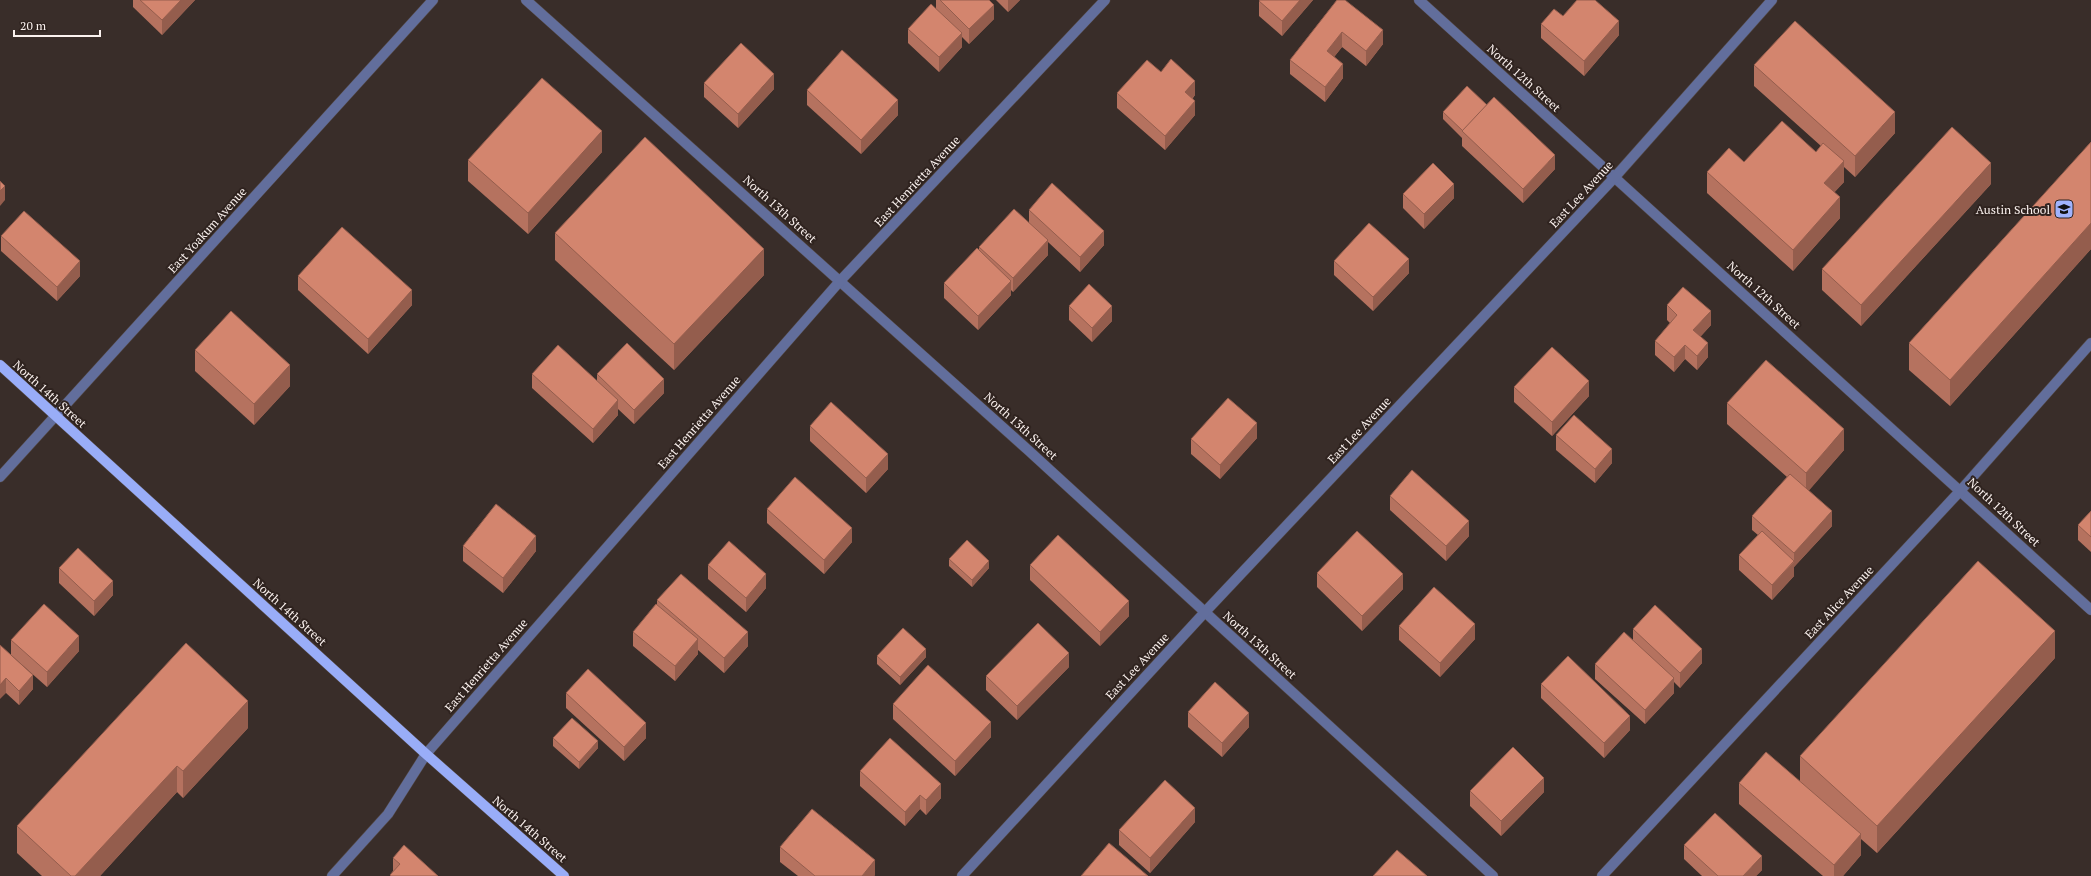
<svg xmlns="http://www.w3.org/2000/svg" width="2091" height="876" viewBox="0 0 2091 876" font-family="'PT Serif',serif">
<rect width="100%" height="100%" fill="#392d29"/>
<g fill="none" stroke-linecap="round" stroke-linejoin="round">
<defs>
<g id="street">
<polyline points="526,0 1028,450 1493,876"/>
<polyline points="1419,0 2091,610"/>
<polyline points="0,477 433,0"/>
<polyline points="332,876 388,814 426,754 840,281 1105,0"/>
<polyline points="962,876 1205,612 1614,178 1772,0"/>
<polyline points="1602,876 1961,490 2091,343"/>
</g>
<polyline id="primary" points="0,365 426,754 564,876"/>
</defs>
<!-- street casing -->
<use href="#street" stroke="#544945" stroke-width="11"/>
<!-- primary casing -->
<use href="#primary" stroke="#544945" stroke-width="11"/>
<!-- street -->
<use href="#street" stroke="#626e9c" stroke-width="10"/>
<!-- primary -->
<use href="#primary" stroke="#99adf8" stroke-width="10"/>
</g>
<!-- wall -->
<g fill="#b5725f">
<polygon points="133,0 195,0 162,35 133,7"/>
<polygon points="936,0 989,0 994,19 969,44 962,37 962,47 939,72 908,43 908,29 936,8"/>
<polygon points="996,0 1020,0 1008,12"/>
<polygon points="1260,0 1313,0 1282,36 1259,16 1259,1"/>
<polygon points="1337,0 1383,44 1366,66 1342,47 1334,57 1343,78 1325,102 1290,74 1290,60"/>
<polygon points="1563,16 1619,35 1584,76 1541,38 1541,24"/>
<polygon points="1754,65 1895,133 1855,177 1844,167 1844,182 1834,192 1840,218 1793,271 1707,193 1707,172 1744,162 1816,152 1821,146 1754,86"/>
<polygon points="1161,72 1195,95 1193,98 1195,115 1165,150 1117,108 1117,93"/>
<polygon points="704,83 774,89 738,128 704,97"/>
<polygon points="807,90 898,115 861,154 807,105"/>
<polygon points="1487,105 1555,169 1523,203 1462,146 1462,138 1443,119 1443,112"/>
<polygon points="2091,142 2091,249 1950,406 1909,370 1909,343"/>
<polygon points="602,152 528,234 468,181 468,160"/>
<polygon points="1991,184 1861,326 1822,290 1822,269"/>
<polygon points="1403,194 1454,198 1424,229 1403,208"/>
<polygon points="1029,210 1104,245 1080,272 1048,242 1048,255 1013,292 1011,290 1011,295 978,330 944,298 944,283 979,251 979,247 1029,223"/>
<polygon points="555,233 764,275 674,370 555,260"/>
<polygon points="1,236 80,276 57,301 1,251"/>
<polygon points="1334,261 1409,273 1373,311 1334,275"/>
<polygon points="298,276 412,305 368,354 298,290"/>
<polygon points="1667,305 1711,325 1700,337 1708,357 1697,370 1685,359 1674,372 1655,355 1655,341 1670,323 1667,320"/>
<polygon points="1069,306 1112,321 1092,342 1069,320"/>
<polygon points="195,350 290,386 254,425 195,371"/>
<polygon points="532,374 597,381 597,374 664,393 634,424 618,409 618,415 593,443 532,388"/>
<polygon points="1514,387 1589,396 1552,436 1514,402"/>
<polygon points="1727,403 1844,450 1808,491 1832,526 1794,567 1794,576 1772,600 1739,570 1739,555 1758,535 1752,530 1752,516 1787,477 1727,424"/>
<polygon points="810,426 888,469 866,493 810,441"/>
<polygon points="1556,435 1612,463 1595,483 1556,450"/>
<polygon points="1257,438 1220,479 1191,454 1191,439"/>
<polygon points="1390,496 1469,536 1446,561 1390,510"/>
<polygon points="767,509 852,542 824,574 767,523"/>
<polygon points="2091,511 2091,552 2078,540 2078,525"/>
<polygon points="463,546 536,551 503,593 463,561"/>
<polygon points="949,559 989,568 972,587 949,566"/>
<polygon points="708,565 766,588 746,612 708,579"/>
<polygon points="1030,565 1129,616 1100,646 1030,580"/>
<polygon points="59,568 113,595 94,616 59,583"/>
<polygon points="1317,573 1403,589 1362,631 1317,587"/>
<polygon points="657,600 748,646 724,673 698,650 698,654 675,681 633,646 633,632 657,606"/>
<polygon points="1399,626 1475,639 1440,677 1399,640"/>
<polygon points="1633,629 1702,663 1680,688 1674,682 1674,693 1645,724 1595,679 1595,664 1633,641"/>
<polygon points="11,640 79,651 47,687 11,655"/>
<polygon points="0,645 33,689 19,705 6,693"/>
<polygon points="877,656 926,657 900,685 877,664"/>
<polygon points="2055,658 1877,853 1861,839 1861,855 1843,876 1823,876 1739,804 1739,783 1800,781 1800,756"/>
<polygon points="1069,667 1017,720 986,690 986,676"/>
<polygon points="1541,684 1630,730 1604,758 1541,698"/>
<polygon points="566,693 646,738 624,761 566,708"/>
<polygon points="893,704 991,737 955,776 893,719"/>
<polygon points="1188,712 1249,727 1222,757 1188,727"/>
<polygon points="248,728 183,798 177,792 100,876 42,876 17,853 17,826"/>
<polygon points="553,738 598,748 579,769 553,746"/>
<polygon points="860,771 941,798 926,815 920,809 905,826 860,786"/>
<polygon points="1470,791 1544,792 1501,836 1470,806"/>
<polygon points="1195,822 1150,873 1119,845 1119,830"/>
<polygon points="1684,845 1762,870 1756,876 1702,876 1684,859"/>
<polygon points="780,847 875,875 874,876 798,876 780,862"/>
<polygon points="393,858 438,876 390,876 390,875 393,871"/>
</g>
<!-- shaded-wall -->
<g fill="#945d4d">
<polygon points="181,0 195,0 162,35 162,20"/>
<polygon points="1008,0 1020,0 1008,12"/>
<polygon points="1300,0 1313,0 1282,36 1282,21"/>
<polygon points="994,5 994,19 969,44 969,29"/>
<polygon points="1619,21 1619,35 1584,76 1584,61"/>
<polygon points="1383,30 1383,44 1366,66 1366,51"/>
<polygon points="1342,32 1342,47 1327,66 1327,51"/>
<polygon points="962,33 962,47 939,72 939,57"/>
<polygon points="1343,64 1343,78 1325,102 1325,87"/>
<polygon points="774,74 774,89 738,128 738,114"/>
<polygon points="1195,81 1195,95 1185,106 1185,92"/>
<polygon points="898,100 898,115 861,154 861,140"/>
<polygon points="1195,101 1195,115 1165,150 1165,136"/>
<polygon points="1895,112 1895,133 1855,177 1855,156"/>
<polygon points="602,131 602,152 528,234 528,213"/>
<polygon points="1555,155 1555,169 1523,203 1523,189"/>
<polygon points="1844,161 1844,182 1824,204 1824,183"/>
<polygon points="1991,163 1991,184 1861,326 1861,305"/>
<polygon points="1454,184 1454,198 1424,229 1424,214"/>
<polygon points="5,186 5,200 0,206 0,191"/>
<polygon points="1840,197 1840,218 1793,271 1793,250"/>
<polygon points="2091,223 2091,249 1950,406 1950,380"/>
<polygon points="1104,231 1104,245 1080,272 1080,257"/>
<polygon points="1048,240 1048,255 1013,292 1013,278"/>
<polygon points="764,249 764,275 674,370 674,344"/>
<polygon points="1409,259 1409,273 1373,311 1373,297"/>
<polygon points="80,261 80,276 57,301 57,287"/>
<polygon points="1011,281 1011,295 978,330 978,316"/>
<polygon points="412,290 412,305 368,354 368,339"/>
<polygon points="1112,306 1112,321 1092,342 1092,328"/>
<polygon points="1711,311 1711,325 1693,345 1693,330"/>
<polygon points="1708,343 1708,357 1697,370 1697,356"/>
<polygon points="1685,345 1685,359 1674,372 1674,357"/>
<polygon points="290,365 290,386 254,425 254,404"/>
<polygon points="664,379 664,393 634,424 634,410"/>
<polygon points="1589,381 1589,396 1552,436 1552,422"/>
<polygon points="618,400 618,415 593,443 593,429"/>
<polygon points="1257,423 1257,438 1220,479 1220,465"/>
<polygon points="1844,429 1844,450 1806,494 1806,473"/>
<polygon points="1612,449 1612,463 1595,483 1595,469"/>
<polygon points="888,454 888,469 866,493 866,478"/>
<polygon points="1832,511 1832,526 1794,567 1794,576 1772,600 1772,585 1794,562 1794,553"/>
<polygon points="1469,521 1469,536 1446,561 1446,546"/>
<polygon points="852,528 852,542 824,574 824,560"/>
<polygon points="536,536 536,551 503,593 503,578"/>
<polygon points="989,561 989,568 972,587 972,580"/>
<polygon points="766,574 766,588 746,612 746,598"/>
<polygon points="1403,574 1403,589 1362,631 1362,616"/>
<polygon points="113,581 113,595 94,616 94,601"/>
<polygon points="1129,601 1129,616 1100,646 1100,632"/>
<polygon points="1475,624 1475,639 1440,677 1440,663"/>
<polygon points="2055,631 2055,658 1877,853 1877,826"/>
<polygon points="748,632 748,646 724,673 724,658"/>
<polygon points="79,636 79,651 47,687 47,672"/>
<polygon points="698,639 698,654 675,681 675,666"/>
<polygon points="926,649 926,657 900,685 900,677"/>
<polygon points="1702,649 1702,663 1680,688 1680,673"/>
<polygon points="1069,653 1069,667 1017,720 1017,706"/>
<polygon points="33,675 33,689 19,705 19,691"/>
<polygon points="6,678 6,693 0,699 0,685"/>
<polygon points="1674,678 1674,693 1645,724 1645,710"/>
<polygon points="248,701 248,728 183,798 183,771"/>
<polygon points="1249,713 1249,727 1222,757 1222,743"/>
<polygon points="1630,716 1630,730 1604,758 1604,743"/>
<polygon points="991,722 991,737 955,776 955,761"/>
<polygon points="646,723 646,738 624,761 624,747"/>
<polygon points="598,741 598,748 579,769 579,762"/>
<polygon points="177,766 177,792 100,876 75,876"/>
<polygon points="1544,778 1544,792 1501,836 1501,821"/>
<polygon points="941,784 941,798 926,815 926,800"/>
<polygon points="920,795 920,809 905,826 905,812"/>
<polygon points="1195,808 1195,822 1150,873 1150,858"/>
<polygon points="1861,834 1861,855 1843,876 1834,876 1834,865"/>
<polygon points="1762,856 1762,870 1756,876 1743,876"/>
<polygon points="875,860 875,875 874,876 862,876"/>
</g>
<!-- building -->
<g fill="#d3856e" stroke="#945d4d">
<polygon points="140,0 181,0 162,20"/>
<polygon points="940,0 989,0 994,5 969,29"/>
<polygon points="1260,0 1300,0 1282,21 1259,1"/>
<polygon points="1337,0 1345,0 1383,30 1366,51 1342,32 1327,51 1343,64 1325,87 1290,60"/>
<polygon points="1577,0 1595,0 1619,21 1584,61 1541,24 1554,9 1563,16"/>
<polygon points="931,4 962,33 939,57 908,29"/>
<polygon points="1795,21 1895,112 1855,156 1754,65"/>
<polygon points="741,43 774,74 738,114 704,83"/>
<polygon points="842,50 898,100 861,140 807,90"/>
<polygon points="1171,59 1195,81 1185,92 1195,101 1165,136 1117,93 1147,60 1161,72"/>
<polygon points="542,78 602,131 528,213 468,160"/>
<polygon points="1467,86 1487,105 1463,131 1443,112"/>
<polygon points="1494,97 1555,155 1523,189 1462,131"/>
<polygon points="1782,121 1816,152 1823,143 1844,161 1824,183 1840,197 1793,250 1707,172 1729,148 1744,162"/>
<polygon points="1952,127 1991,163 1861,305 1822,269"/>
<polygon points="645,137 764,249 674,344 555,233"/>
<polygon points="2091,142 2091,223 1950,380 1909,343"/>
<polygon points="1433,163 1454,184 1424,214 1403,194"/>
<polygon points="0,181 5,186 0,191"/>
<polygon points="1052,183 1104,231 1080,257 1029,210"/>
<polygon points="1014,209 1048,240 1013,278 979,247"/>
<polygon points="24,211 80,261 57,287 1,236"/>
<polygon points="1369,223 1409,259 1373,297 1334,261"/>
<polygon points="342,227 412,290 368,339 298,276"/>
<polygon points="977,248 1011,281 978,316 944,283"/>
<polygon points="1089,284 1112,306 1092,328 1069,306"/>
<polygon points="1683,287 1711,311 1693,330 1708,343 1697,356 1685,345 1674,357 1655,341 1677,315 1667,305"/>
<polygon points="231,311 290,365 254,404 195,350"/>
<polygon points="627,343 664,379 634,410 597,374"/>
<polygon points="558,345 618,400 593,429 532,374"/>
<polygon points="1552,347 1589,381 1552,422 1514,387"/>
<polygon points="1766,360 1844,429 1806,473 1727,403"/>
<polygon points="1228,398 1257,423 1220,465 1191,439"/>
<polygon points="831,402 888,454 866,478 810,426"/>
<polygon points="1574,415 1612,449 1595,469 1556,435"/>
<polygon points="1412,470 1469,521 1446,546 1390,496"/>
<polygon points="1790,474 1832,511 1794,553 1752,516"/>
<polygon points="795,477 852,528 824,560 767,509"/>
<polygon points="496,504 536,536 503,578 463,546"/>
<polygon points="2091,511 2091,537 2078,525"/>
<polygon points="1357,531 1403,574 1362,616 1317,573"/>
<polygon points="1762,531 1794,561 1772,585 1739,555"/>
<polygon points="1058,535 1129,601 1100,632 1030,565"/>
<polygon points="967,540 989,561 972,580 949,559"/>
<polygon points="729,541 766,574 746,598 708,565"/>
<polygon points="78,548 113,581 94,601 59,568"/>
<polygon points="1978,561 2055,631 1877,826 1800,756"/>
<polygon points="681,574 748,632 724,658 657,600"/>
<polygon points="1434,587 1475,624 1440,663 1399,626"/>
<polygon points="44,604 79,636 47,672 11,640"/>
<polygon points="656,604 698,639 675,666 633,632"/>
<polygon points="1655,605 1702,649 1680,673 1633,629"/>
<polygon points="1038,623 1069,653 1017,706 986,676"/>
<polygon points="903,628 926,649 900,677 877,656"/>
<polygon points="1624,632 1674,678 1645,710 1595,664"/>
<polygon points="186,643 248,701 183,771 177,766 75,876 71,876 17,826"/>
<polygon points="0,645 33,675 19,691 6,678 0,685"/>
<polygon points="1568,656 1630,716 1604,743 1541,684"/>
<polygon points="928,665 991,722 955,761 893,704"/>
<polygon points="588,669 646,723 624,747 566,693"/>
<polygon points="1215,682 1249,713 1222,743 1188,712"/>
<polygon points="572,718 598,741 579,762 553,738"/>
<polygon points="890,738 941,784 926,800 920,795 905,812 860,771"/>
<polygon points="1513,747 1544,778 1501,821 1470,791"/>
<polygon points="1766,752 1861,834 1834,865 1739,783"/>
<polygon points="1165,780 1195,808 1150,858 1119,830"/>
<polygon points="812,809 875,860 862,876 815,876 780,847"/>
<polygon points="1715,813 1762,856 1743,876 1718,876 1684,845"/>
<polygon points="1109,843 1148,876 1081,876"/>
<polygon points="404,845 438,876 391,876 390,875 400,864 393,858"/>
<polygon points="1397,850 1427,876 1373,876"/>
</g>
<!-- icons -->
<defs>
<symbol id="school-square" viewBox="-11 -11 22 22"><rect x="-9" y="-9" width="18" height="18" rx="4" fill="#a0b3fd" stroke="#2f231f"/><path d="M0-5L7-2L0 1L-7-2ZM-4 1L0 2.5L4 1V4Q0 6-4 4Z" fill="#111"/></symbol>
</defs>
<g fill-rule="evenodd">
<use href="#school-square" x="2053" y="198" width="22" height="22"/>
</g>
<g text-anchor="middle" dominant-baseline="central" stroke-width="4" stroke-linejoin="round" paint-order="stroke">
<!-- street labels -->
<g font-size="12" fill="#fbf2ef" stroke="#2f231f">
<text transform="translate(1524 78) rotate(42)">North 12th Street</text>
<text transform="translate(917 181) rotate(-47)">East Henrietta Avenue</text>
<text transform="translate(1581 194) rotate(-47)">East Lee Avenue</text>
<text transform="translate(780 209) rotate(42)">North 13th Street</text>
<text transform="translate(207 230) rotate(-48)">East Yoakum Avenue</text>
<text transform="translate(1764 295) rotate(42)">North 12th Street</text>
<text transform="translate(50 394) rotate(42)">North 14th Street</text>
<text transform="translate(699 422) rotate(-49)">East Henrietta Avenue</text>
<text transform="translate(1021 426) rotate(42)">North 13th Street</text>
<text transform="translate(1359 430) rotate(-47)">East Lee Avenue</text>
<text transform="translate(2004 512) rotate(43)">North 12th Street</text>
<text transform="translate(1839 602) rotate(-47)">East Alice Avenue</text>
<text transform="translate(290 612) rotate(42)">North 14th Street</text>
<text transform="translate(1260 645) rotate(42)">North 13th Street</text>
<text transform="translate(486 665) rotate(-49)">East Henrietta Avenue</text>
<text transform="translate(1137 666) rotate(-47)">East Lee Avenue</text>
<text transform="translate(530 829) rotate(41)">North 14th Street</text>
</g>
<!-- poi labels -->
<g font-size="12" fill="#fbf2ef" stroke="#2f231f" text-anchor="end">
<text x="2050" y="209">Austin School</text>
</g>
</g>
<!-- scale -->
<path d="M14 30v6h86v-6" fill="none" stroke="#fbf2ef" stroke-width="2"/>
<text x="20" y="30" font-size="12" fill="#fbf2ef" stroke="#2f231f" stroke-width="3" paint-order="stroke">20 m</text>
</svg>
